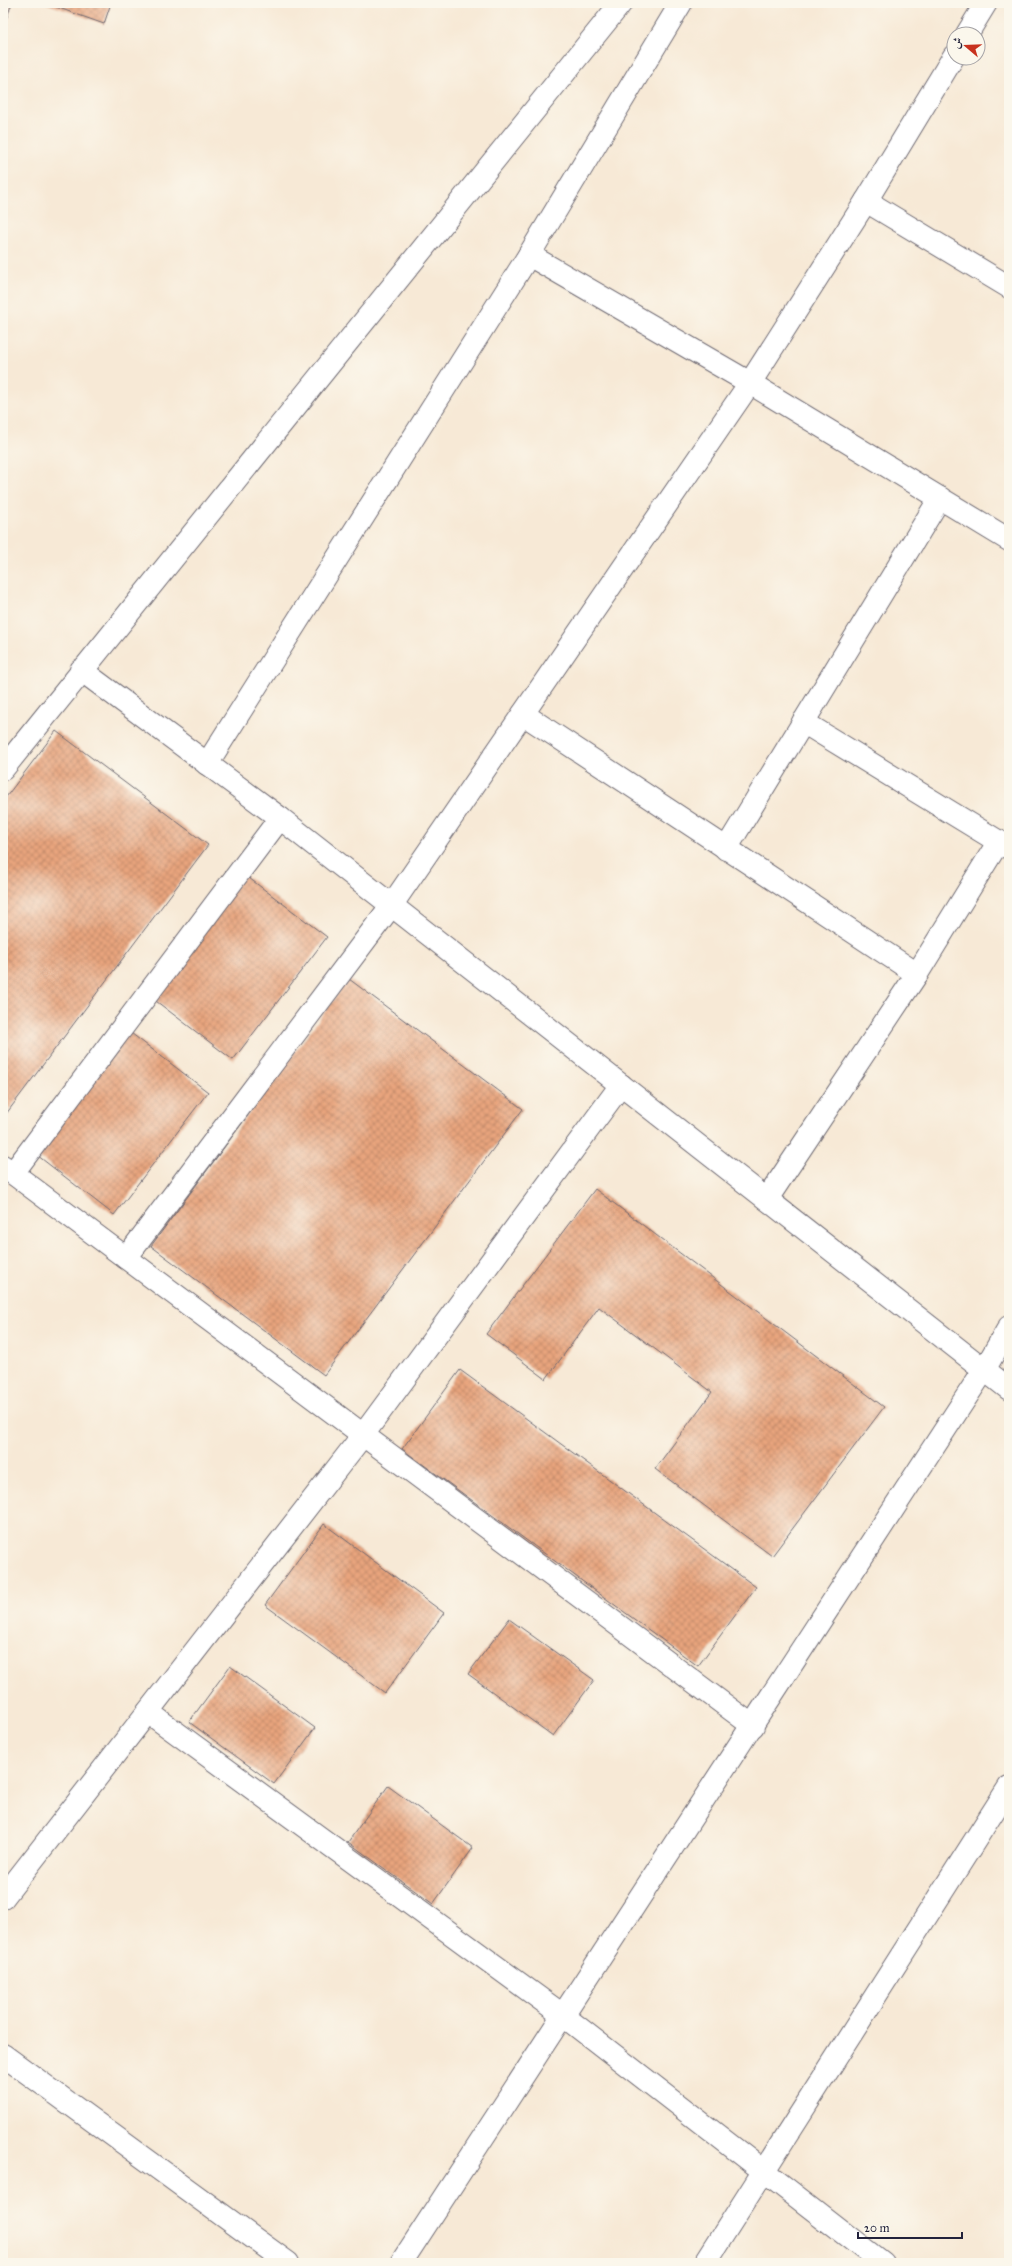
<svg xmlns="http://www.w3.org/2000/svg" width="1012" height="2266" viewBox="0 0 1012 2266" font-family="'IM FELL Great Primer',Amiri,serif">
<defs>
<pattern id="building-cross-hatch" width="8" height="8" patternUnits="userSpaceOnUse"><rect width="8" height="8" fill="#e8a47d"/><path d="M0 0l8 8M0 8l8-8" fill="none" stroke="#bc8568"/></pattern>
</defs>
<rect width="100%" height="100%" fill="#fbf7ec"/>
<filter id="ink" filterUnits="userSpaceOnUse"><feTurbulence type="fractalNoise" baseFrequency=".025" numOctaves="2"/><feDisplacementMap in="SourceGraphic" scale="8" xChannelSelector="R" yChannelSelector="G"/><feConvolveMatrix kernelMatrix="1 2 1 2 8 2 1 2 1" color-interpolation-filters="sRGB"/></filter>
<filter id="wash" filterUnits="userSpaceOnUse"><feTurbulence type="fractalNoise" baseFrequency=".012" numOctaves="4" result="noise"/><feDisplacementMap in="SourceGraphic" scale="16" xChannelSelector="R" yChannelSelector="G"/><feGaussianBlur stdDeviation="0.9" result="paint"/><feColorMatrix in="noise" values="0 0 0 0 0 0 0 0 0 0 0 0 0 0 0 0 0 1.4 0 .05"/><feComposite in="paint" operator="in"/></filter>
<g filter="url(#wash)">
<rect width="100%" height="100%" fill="#f7e9d6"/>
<g id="blocks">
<!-- building -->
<g fill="url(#building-cross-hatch)">
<polygon points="3,3 12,3 3,28"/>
<polygon points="45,3 111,3 104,24"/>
<polygon points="56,731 208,845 3,1118 3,801"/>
<polygon points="245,875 327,937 233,1060 152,998"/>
<polygon points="349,979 523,1109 324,1375 151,1246"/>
<polygon points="127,1030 208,1092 114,1215 33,1152"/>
<polygon points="595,1189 884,1407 772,1556 655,1469 712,1392 599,1307 546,1379 486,1334"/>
<polygon points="460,1370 756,1587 698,1666 402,1449"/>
<polygon points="324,1524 444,1613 385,1693 265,1605"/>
<polygon points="509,1619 594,1680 553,1736 468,1674"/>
<polygon points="230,1666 315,1728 274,1784 189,1722"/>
<polygon points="388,1786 473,1848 433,1904 348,1842"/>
</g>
</g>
</g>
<g filter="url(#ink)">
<use href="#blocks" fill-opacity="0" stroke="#6d6871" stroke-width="1"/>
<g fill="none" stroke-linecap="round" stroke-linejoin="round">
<defs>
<g id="street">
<polyline points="967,34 986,3"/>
<polyline points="866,201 1009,287"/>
<polyline points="529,255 750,383 1009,540"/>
<polyline points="81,670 280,818 1009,1389"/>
<polyline points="523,714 917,974"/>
<polyline points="803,722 1009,848"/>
<polyline points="207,764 529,255 681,3"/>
<polyline points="3,769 621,3"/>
<polyline points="726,849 940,498"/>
<polyline points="3,1166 753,1726"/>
<polyline points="13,1173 280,818"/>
<polyline points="767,1199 917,974 999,841"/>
<polyline points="126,1258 391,906 750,383 866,201 954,56"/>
<polyline points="148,1712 561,2014 882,2263"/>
<polyline points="3,1898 363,1435 621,1085"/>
<polyline points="3,2055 288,2263"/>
<path d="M401 2263C594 1964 791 1668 984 1370L1009 1327"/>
<polyline points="705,2263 1009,1787"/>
</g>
</defs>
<!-- street casing -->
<use href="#street" stroke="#6d6871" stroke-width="24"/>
<!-- street -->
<use href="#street" stroke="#fff" stroke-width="22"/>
</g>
</g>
<!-- margin -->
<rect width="1012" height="2266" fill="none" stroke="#fbf7ec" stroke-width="16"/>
<!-- north arrow -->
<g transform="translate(966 46) rotate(289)"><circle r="19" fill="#fbf7ec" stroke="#a4a2a5"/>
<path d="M0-3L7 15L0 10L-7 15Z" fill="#c8321e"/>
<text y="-6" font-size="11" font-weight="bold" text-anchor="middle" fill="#22223b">ش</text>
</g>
<!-- scale -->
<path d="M858 2232v6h104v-6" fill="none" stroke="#22223b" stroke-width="2"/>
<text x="864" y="2232" font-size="12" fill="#22223b" stroke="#fbf7ec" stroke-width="3" paint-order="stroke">20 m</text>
</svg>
